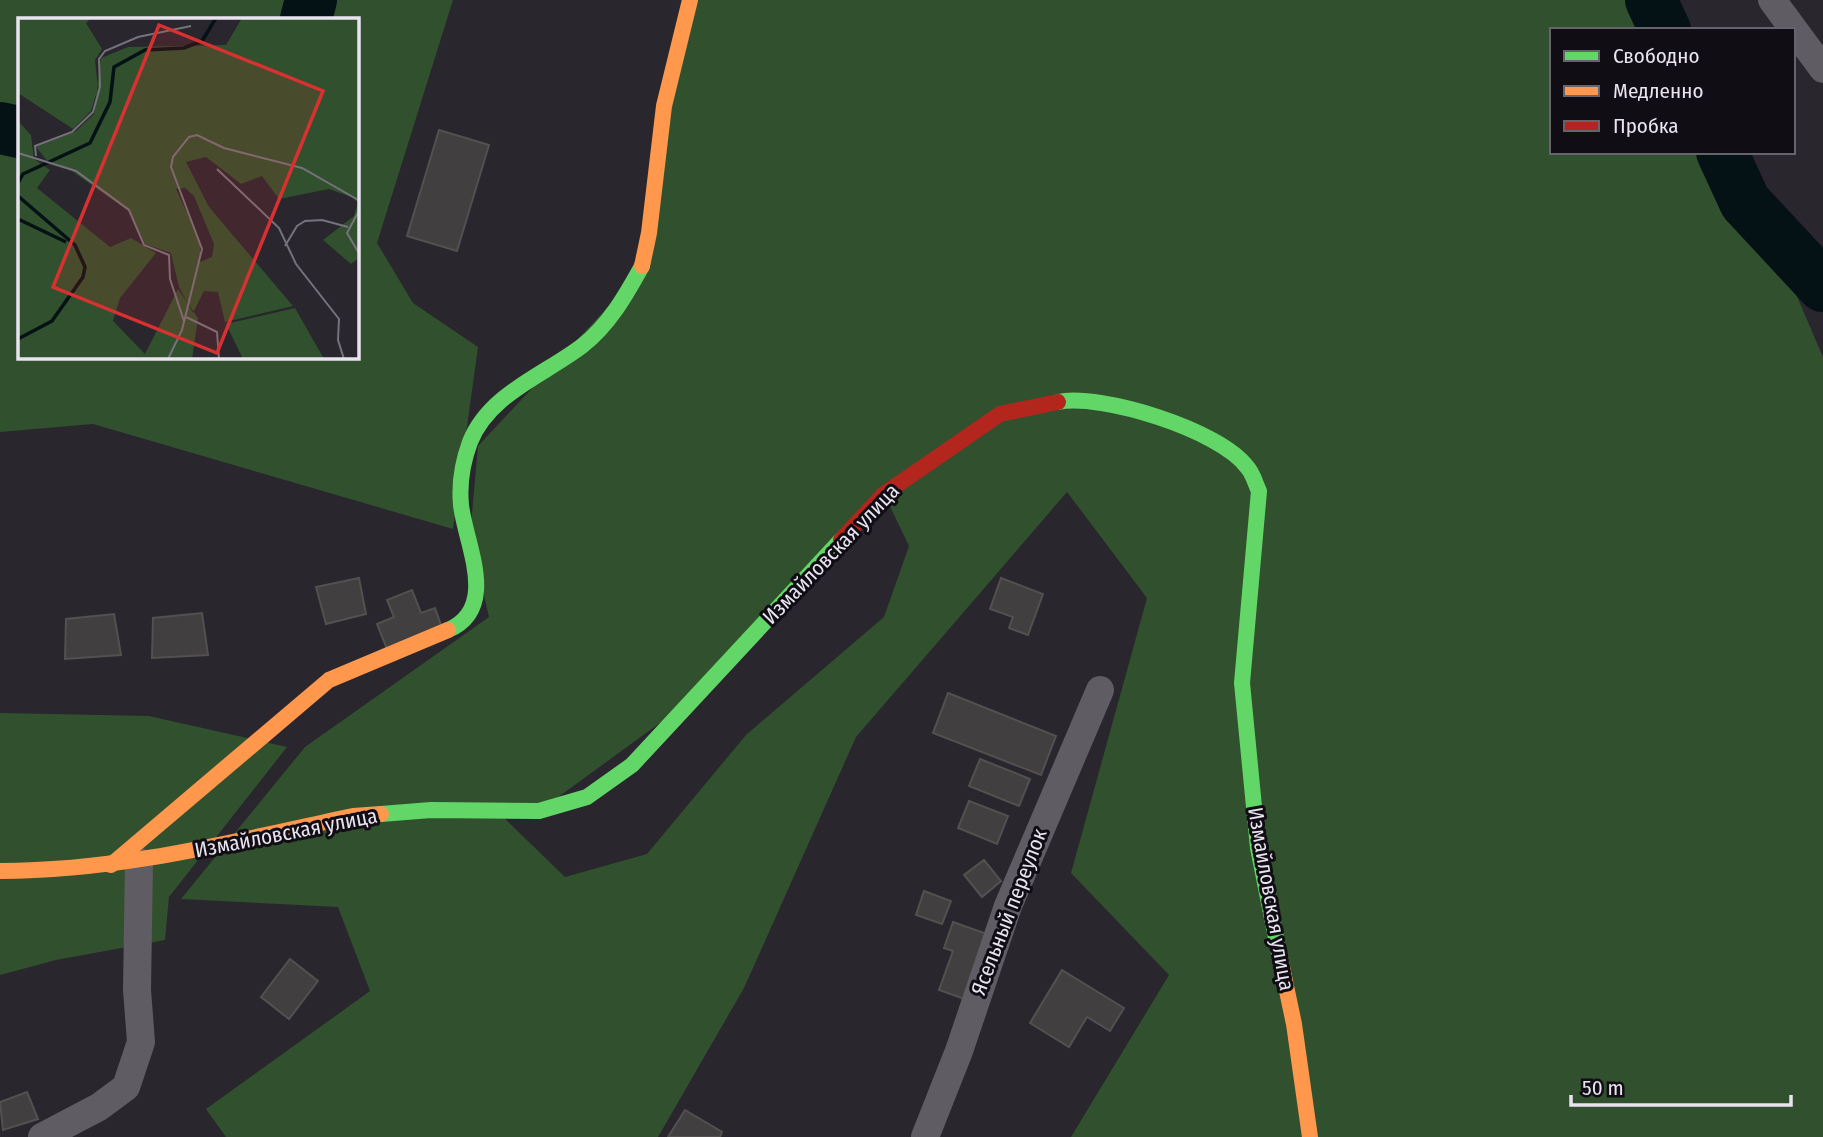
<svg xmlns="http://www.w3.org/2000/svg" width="1823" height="1137" viewBox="0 0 1823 1137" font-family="'Fira Sans Condensed',sans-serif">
<rect width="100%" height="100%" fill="#29262e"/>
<!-- green -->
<g fill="#31502d" fill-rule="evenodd">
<path d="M0 0H453L377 243 413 303 478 347 453 529 93 424 0 432ZM19 19H357V357H19Z"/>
<path d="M687 0H1671L1683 30H1552V152H1735L1823 357V1137H1071L1169 975 1071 873 1147 598 1067 492 856 737 744 988 658 1137H226L206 1109 370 991 338 907 181 899 305 747 489 617 470 536 478 446 634 279ZM884 494 909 546 884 617 746 735 647 854 565 877 500 814 539 811 686 704Z"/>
<polygon points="0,713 149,716 287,747 169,897 165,940 56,960 0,975"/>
</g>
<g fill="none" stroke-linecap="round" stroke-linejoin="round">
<!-- river -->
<g stroke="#041115" stroke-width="52">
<polyline points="1651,0 1665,30"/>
<polyline points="306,19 311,0"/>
<polyline points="0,128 19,132"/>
<polyline points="1722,152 1745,202 1823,286"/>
</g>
</g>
<!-- building -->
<g fill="#423f40" stroke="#545050" stroke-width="2">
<polygon points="439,130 489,145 457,251 407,236"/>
<polygon points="359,578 366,614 326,624 316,587"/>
<polygon points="1001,578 1043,594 1028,635 1009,628 1013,617 990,609"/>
<polygon points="412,590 421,613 435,608 442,628 387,649 377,624 394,617 387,600"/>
<polygon points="202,613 208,655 152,658 153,618"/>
<polygon points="114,614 121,655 65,659 66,619"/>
<polygon points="948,693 1056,736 1041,775 933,733"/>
<polygon points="980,759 1030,779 1019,806 969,786"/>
<polygon points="969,801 1008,816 997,844 958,828"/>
<polygon points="984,860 1001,881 982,897 964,875"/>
<polygon points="924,891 951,901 942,924 916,915"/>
<polygon points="953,922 990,935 967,1000 939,990 953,951 944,948"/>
<polygon points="290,959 318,981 289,1019 261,997"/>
<polygon points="1062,970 1124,1008 1110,1031 1087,1017 1069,1047 1030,1023"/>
<polygon points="27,1092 38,1119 3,1130 0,1102"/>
<polygon points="685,1110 722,1132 720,1137 668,1137"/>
</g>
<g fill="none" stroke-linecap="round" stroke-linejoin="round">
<!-- street -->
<g stroke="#5f5c63" stroke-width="28">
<polyline points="1772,0 1823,69"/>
<polyline points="42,1137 99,1107 126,1087 141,1042 137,990 139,862"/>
<polyline points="925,1137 959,1051 1008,906 1100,690"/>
</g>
<!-- fast -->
<g stroke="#63d668" stroke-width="16">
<path d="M1058 402C1101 393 1220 430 1247 467 1253 473 1255 483 1259 491L1242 683 1258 848 1279 953"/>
<path d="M448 630C500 608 465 543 461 505 459 484 463 461 470 442 489 394 544 375 582 346 609 325 626 295 642 266"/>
<polyline points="381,814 431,810 539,811 587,797 632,765 841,540"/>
</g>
<!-- slow -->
<g stroke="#ff974d" stroke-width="16">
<polyline points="642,266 649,233 664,106 690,0"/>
<polyline points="111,865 329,680 448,630"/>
<path d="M0 871C122 871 235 841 353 816L381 814"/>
<polyline points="1279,953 1294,1024 1310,1137"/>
</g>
<!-- jam -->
<polyline stroke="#b3261e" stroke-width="16" points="841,540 884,494 1000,414 1058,402"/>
</g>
<g text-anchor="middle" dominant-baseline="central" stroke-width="6" stroke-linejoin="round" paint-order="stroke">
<!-- street labels -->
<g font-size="21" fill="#e9e4ef" stroke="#100d14">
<text transform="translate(831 554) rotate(-46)">Измайловская улица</text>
<text transform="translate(286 833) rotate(-11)">Измайловская улица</text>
<text transform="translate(1271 899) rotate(80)">Измайловская улица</text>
<text transform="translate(1009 912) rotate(-69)">Ясельный переулок</text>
</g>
</g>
<!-- overview -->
<g transform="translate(18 18)">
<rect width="341" height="341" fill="#29262e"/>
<path d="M0 0H73L68 5 84 31 77 42 80 70 73 93 55 111 0 75ZM224 0H338L341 4V240L333 246 305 222 336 198 340 184 333 179 311 171 261 181 244 158 223 166 188 139 168 144 191 189 275 288 207 304 200 274 186 273 175 295 161 269 153 235 127 226 112 194 51 151 31 145 18 129 58 113 76 96 83 40 110 29 208 27ZM167 170 176 178 196 226 194 239 182 244V223L158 171ZM0 103 13 117 16 141 32 152 19 170 92 229 113 220 138 235 102 280 95 303 127 336 160 271 180 300 174 341H0ZM277 290 306 341H225L208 306Z" fill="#31502d" fill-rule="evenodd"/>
<path fill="none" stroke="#041115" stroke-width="3.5" d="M0 165 5 156 72 125 92 84 96 49 127 32 166 30 184 23 198 0M0 178 57 227 67 249 65 259 34 303 0 321M0 201 48 224"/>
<path fill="none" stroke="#76727b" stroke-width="2" d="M0 135 58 153 111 192 126 227 151 237 152 261 166 303M18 138 17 128 54 114 75 94 82 69 81 41 87 33 120 19 173 8M199 151 261 210 278 246 321 301 320 322 326 341M342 191 329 215 342 237M267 228 279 208 287 203 304 202 330 209M168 299 199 314 201 341M150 341 164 312 184 231 153 149 155 139 171 119 179 117 206 130 284 150 342 183"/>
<path fill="#d73132" fill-opacity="0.15" stroke="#d73132" stroke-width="3.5" d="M141 7 305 73 199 335 35 269Z"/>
<rect width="341" height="341" fill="none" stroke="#e9e4ef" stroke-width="3.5"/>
</g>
<!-- legend -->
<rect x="1550" y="28" width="245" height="126" fill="#100d14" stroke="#67636c" stroke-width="2"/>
<rect x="1564" y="51" width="35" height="10" fill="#63d668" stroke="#67636c" stroke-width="2"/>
<text x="1613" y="63" font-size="21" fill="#e9e4ef">Свободно</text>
<rect x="1564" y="86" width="35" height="10" fill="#ff974d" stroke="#67636c" stroke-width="2"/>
<text x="1613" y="98" font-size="21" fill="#e9e4ef">Медленно</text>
<rect x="1564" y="121" width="35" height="10" fill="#b3261e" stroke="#67636c" stroke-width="2"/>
<text x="1613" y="133" font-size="21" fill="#e9e4ef">Пробка</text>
<!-- scale -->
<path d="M1571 1095v10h220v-10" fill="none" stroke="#e9e4ef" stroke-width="3.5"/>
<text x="1582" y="1095" font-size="21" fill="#e9e4ef" stroke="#100d14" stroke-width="5" paint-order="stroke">50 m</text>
</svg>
